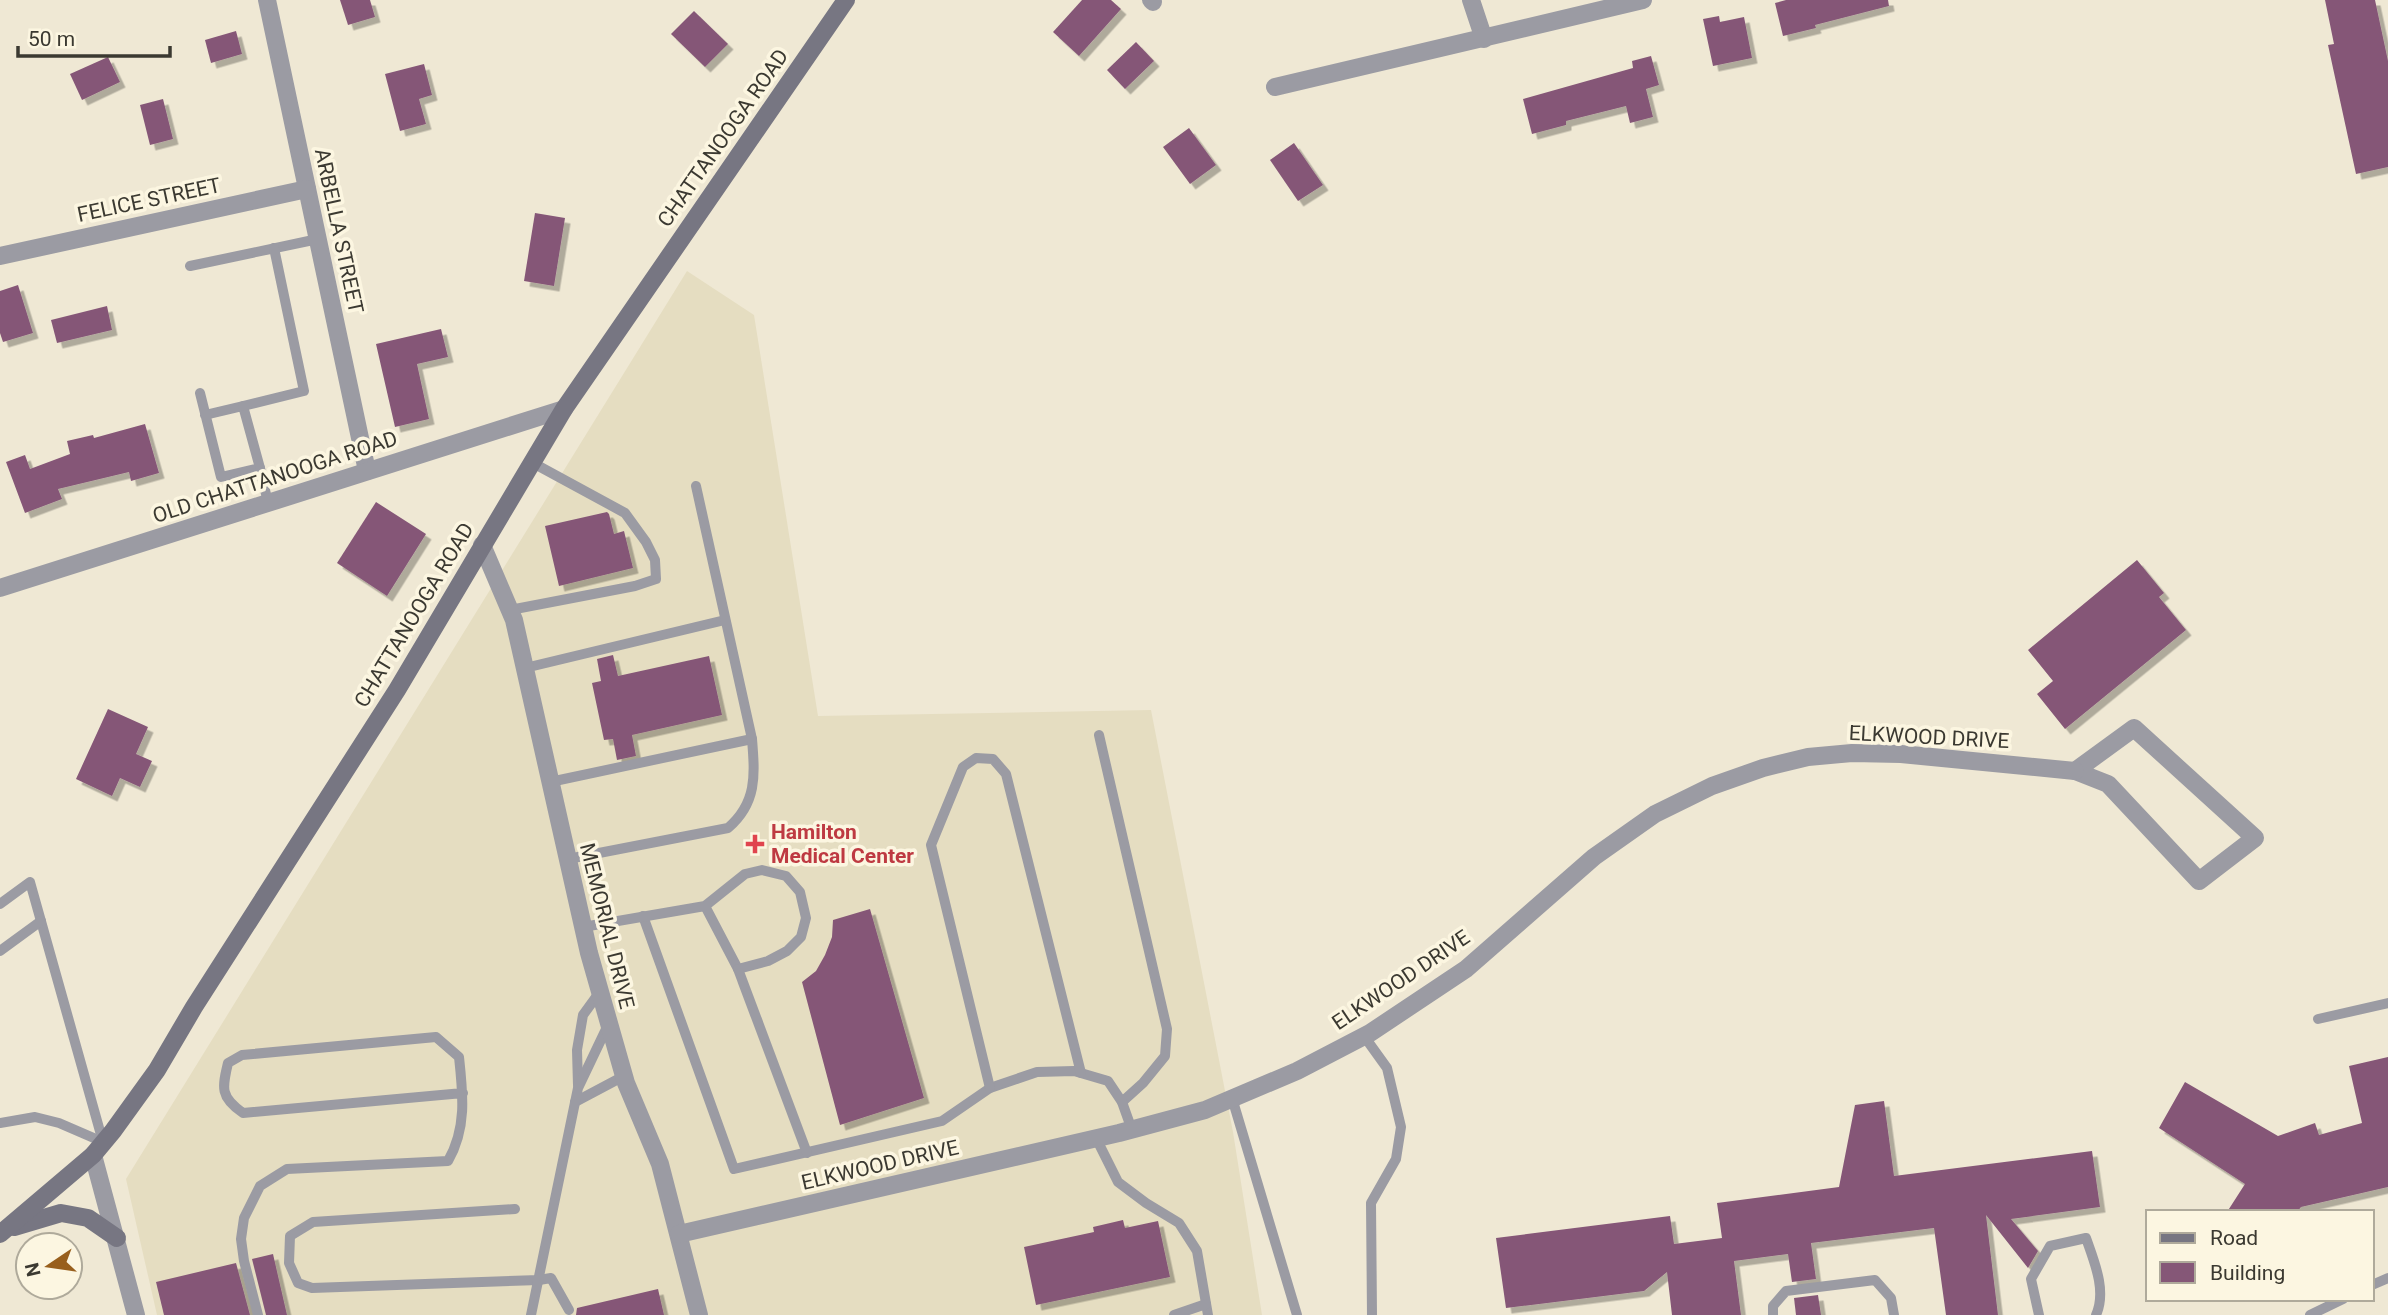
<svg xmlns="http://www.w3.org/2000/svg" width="2388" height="1315" viewBox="0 0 2388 1315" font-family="Roboto,sans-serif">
<defs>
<filter id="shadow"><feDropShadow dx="5.5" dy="5.5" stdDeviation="0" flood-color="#0004"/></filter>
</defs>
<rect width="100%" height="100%" fill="#efe8d4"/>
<!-- built -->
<polygon fill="#e5ddc1" points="687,271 754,315 818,716 1151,710 1233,1132 1262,1315 157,1315 126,1179"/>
<!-- building -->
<g fill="#855777" filter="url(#shadow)">
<polygon points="340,0 370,0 375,17 348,25"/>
<polygon points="1082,0 1111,0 1121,9 1079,56 1053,32"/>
<polygon points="1786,0 1888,0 1889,6 1815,25 1816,28 1783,36 1775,3"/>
<polygon points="2325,0 2375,0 2388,61 2388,167 2356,174 2328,45 2334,44"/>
<polygon points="694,11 728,44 705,67 671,34"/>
<polygon points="1719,16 1720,22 1744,17 1752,58 1713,66 1703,19"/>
<polygon points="236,31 242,54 211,63 205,40"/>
<polygon points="1136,42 1154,61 1125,89 1107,70"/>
<polygon points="1651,56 1659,85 1646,89 1653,117 1630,123 1626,106 1566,121 1566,125 1532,134 1523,99 1633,68 1632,61"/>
<polygon points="108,57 120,82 82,100 70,74"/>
<polygon points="424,64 432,95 419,99 426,124 400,131 385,74"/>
<polygon points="163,99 173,139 150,145 140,105"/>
<polygon points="1189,128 1216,165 1190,184 1163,147"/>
<polygon points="1294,143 1323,185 1298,201 1270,160"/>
<polygon points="535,213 565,218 554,286 524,281"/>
<polygon points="18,285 33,333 3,342 0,333 0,291"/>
<polygon points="107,306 112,330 57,343 51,320"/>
<polygon points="441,329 448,357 417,364 429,419 395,427 376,344"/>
<polygon points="145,424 159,473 131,481 129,472 58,489 62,499 25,513 6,462 25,455 30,469 70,454 67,441 93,435 94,438"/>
<polygon points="376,502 426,534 387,596 337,563"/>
<polygon points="607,512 609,514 614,534 624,531 633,568 559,586 545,526"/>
<polygon points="2137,560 2164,593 2159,597 2186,630 2065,729 2037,694 2053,681 2028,650"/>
<polygon points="613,655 618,676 709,656 722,715 632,735 636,756 617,760 613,739 604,740 592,683 601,681 597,659"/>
<polygon points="108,709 148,727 136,754 152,761 140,787 120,778 112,796 76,779"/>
<polygon points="870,909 924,1098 840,1125 802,982 816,971 825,955 832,937 833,920"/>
<polygon points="2388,1057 2388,1187 2301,1207 2297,1212 2227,1212 2245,1184 2159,1128 2185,1082 2278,1136 2315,1123 2319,1135 2362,1123 2349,1066"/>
<polygon points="1884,1101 1894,1176 2092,1151 2100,1207 2011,1219 2038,1251 2028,1268 1986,1215 1998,1315 1946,1315 1934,1228 1811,1243 1816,1279 1792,1282 1788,1254 1734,1261 1741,1315 1672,1315 1667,1272 1644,1291 1506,1308 1496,1238 1670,1216 1674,1244 1722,1238 1717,1203 1839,1187 1855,1105"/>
<polygon points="1123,1220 1125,1228 1158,1221 1170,1277 1036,1305 1024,1247 1094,1232 1093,1227"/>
<polygon points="273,1254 287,1315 266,1315 252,1259"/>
<polygon points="236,1263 250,1315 164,1315 156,1282"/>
<polygon points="658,1289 664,1315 576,1315 577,1308"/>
<polygon points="1818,1295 1821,1315 1796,1315 1794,1298"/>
</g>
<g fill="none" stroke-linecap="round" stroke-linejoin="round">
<!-- service -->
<g stroke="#9b9ba3" stroke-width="10">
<polyline points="190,266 318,239"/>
<polyline points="200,393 221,477 260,468 243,406 205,415"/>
<polyline points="243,406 304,391 274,248"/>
<polyline points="260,468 268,503"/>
<polyline points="510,610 635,586 656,579 655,560 646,542 625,513 533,463"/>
<polyline points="525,668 725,620"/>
<polyline points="1099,735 1167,1029 1165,1056 1143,1083 1122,1102"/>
<polyline points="550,782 752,739"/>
<path d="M568 859 728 828C757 803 755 776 752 739L696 486"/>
<polyline points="0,904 30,882 103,1142"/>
<polyline points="643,916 734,1169 942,1121 990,1088 1037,1072 1074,1071 1108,1081 1122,1102 1132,1130"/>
<polyline points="583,927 705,906 745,874 762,870 786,876 800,892 806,918 801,937 787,951 768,961 738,969 705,906"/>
<polyline points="0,951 41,921"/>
<polyline points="738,969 807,1153"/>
<polyline points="2318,1019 2388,1003"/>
<polyline points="1364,1036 1387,1068 1401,1127 1396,1159 1371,1203 1372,1315"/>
<polyline points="578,1085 577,1050 583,1015 599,993"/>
<polyline points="990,1088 931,845 963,767 976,758 993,759 1006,774 1081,1073"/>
<polyline points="1232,1098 1297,1315"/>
<polyline points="575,1102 624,1076"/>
<polyline points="0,1123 35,1117 59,1123 103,1142"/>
<polyline points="1096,1138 1118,1182 1146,1203 1179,1223 1197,1251 1208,1315"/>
<polyline points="515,1209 313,1222 290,1236 289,1263 298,1283 312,1288 539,1280 551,1278 569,1310"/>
<polyline points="2372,1285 2388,1278"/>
<path d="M258 1315 244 1261 241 1239 244 1218 260 1186 287 1169 448 1161C467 1128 463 1094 459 1057L436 1037 242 1055 228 1063C222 1088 220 1097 243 1113L463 1093"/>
<polyline points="531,1315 578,1088 608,1025"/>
<polyline points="1174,1315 1206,1304"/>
<polyline points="1773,1315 1773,1306 1786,1291 1875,1280 1891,1298 1894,1315"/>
<path d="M2039 1315 2031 1279 2050 1246 2086 1238C2094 1261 2107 1291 2096 1315"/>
<polyline points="2310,1315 2343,1299"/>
</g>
<!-- minor -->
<g stroke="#9b9ba3" stroke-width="18">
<polyline points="267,0 367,471"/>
<polyline points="1151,0 1153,2"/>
<polyline points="1471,0 1484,39"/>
<polyline points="1275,87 1643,0"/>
<polyline points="0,256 307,189"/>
<polyline points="482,545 514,620 589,953 626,1083 660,1164 699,1315"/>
<polyline points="0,588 564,409"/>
<polygon points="2134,728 2255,838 2199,881 2108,784 2075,771"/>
<polyline points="93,1155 136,1315"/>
<polyline points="679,1234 1119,1133 1205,1110 1297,1071 1370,1033 1466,969 1594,857 1655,814 1712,786 1763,768 1808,757 1852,753 1901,754 2075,771"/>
</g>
<!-- secondary -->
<g stroke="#777682" stroke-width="18">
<polyline points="14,1227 61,1213 88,1218 117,1238"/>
<polyline points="0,1234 93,1155 113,1131 157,1070 194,1007 397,690 564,409 846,0"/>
</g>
</g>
<!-- markers -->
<path fill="#e0444e" stroke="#fcf6e1" stroke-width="2.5" d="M751.5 833.5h7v7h7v7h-7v7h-7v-7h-7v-7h7z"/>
<g text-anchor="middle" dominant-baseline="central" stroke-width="7" stroke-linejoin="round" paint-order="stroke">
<!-- street labels -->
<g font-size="21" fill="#3b3931" stroke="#fcf6e1">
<text transform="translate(723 138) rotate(-55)">CHATTANOOGA ROAD</text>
<text transform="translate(149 200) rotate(-12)">FELICE STREET</text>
<text transform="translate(339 231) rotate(78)">ARBELLA STREET</text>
<text transform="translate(275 477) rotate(-18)">OLD CHATTANOOGA ROAD</text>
<text transform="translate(414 615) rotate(-59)">CHATTANOOGA ROAD</text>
<text transform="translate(1929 737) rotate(3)">ELKWOOD DRIVE</text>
<text transform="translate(607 926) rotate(76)">MEMORIAL DRIVE</text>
<text transform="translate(1401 980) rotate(-34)">ELKWOOD DRIVE</text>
<text transform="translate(880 1165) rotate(-13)">ELKWOOD DRIVE</text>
</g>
<!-- health labels -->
<g font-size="21" font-weight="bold" fill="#be3a42" stroke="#fcf6e1" text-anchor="start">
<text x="771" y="832">Hamilton<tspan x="771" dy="24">Medical Center</tspan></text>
</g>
</g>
<!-- legend -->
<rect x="2146" y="1210" width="228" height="91" fill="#fcf6e1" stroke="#afaa9b" stroke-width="2"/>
<rect x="2160" y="1233" width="35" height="10" fill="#777682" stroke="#afaa9b" stroke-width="2"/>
<text x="2210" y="1245" font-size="21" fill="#3b3931">Road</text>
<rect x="2160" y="1262" width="35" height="21" fill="#855777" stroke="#afaa9b" stroke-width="2"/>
<text x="2210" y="1280" font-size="21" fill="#3b3931">Building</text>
<!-- north arrow -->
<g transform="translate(49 1266) rotate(257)"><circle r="33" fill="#fcf6e1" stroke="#afaa9b" stroke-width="2"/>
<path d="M0-5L12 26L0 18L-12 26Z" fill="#985f1c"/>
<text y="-10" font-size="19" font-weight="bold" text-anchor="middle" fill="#3b3931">N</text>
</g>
<!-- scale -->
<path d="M18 46v10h152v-10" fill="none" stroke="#3b3931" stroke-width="3.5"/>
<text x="28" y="46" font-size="21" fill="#3b3931" stroke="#fcf6e1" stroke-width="5" paint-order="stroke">50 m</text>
</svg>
